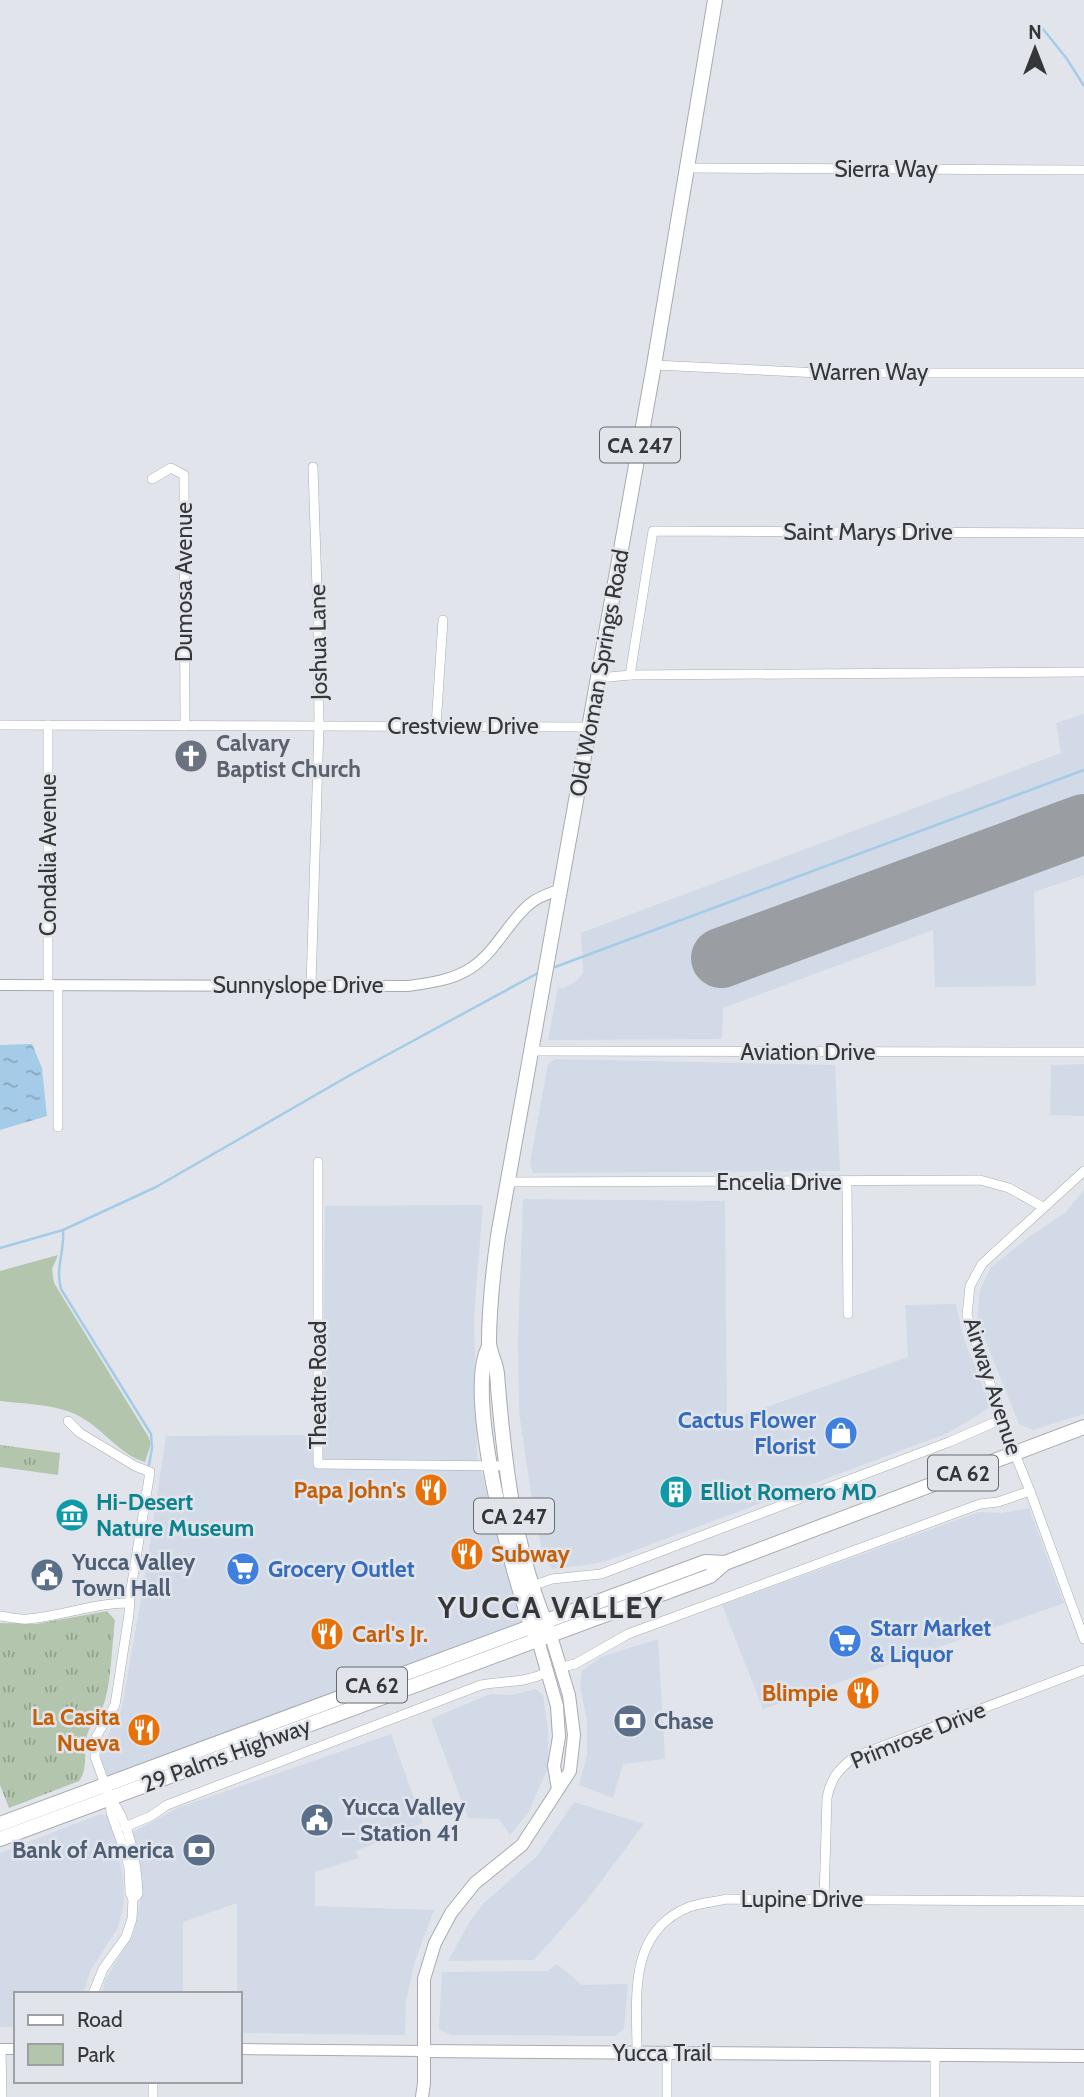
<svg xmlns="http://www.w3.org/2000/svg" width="1084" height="2097" viewBox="0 0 1084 2097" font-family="Cabin,sans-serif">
<defs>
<pattern id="grass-tufts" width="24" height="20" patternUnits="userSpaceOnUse" patternTransform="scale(1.75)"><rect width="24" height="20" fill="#b3c5ad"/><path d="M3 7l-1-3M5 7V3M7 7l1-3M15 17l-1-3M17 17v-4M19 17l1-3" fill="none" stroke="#92a18e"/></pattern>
<pattern id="water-ripples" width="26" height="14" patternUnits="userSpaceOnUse" patternTransform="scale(1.75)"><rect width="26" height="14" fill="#a4cce9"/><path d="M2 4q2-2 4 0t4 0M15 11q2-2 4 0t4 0" fill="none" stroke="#86a6be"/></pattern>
</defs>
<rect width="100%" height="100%" fill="#e1e5eb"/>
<!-- built -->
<g fill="#d1dae6">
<polygon points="1084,714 1084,875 1034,892 1036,986 935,987 933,930 723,1008 722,1039 548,1040 558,988 564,988 576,981 583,973 581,933 1061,753 1056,723"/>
<polygon points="555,1059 835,1065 840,1171 533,1173 530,1163 548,1064"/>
<polygon points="1084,1064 1084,1116 1050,1115 1051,1065"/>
<polygon points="1084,1190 1084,1414 1033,1430 1019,1424 977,1320 980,1290 991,1267 1029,1237 1065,1213"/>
<polygon points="523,1199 725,1201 727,1421 908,1357 905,1305 956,1304 964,1339 991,1407 948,1433 609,1560 593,1564 552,1569 543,1556 531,1494 519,1412 518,1339"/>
<polygon points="483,1205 474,1315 477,1456 523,1624 109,1780 101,1760 101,1746 121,1711 143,1589 166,1436 322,1435 325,1206"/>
<polygon points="1029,1508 1064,1603 763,1709 722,1605 979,1512 1003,1513"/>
<polygon points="658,1639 665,1759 623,1764 613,1798 579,1785 587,1755 587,1720 580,1686 582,1671 601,1657"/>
<polygon points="536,1689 543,1695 548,1729 548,1768 528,1813 510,1835 499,1819 468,1818 431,1719 490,1694 511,1695"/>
<polygon points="391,1734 423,1823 356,1851 359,1858 315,1872 315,1906 434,1910 415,1961 406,2001 405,2035 240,2033 240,1994 237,1994 237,1903 183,1922 183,1994 102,1994 105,1980 133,1935 138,1913 141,1894 133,1832 180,1807"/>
<polygon points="574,1802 644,1824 587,1900 534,1960 448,1961 470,1921 483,1904 537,1856"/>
<polygon points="100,1814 107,1816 114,1832 123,1877 124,1903 118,1928 90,1971 83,1994 16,1994 16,2027 0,2027 0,1853"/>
<polygon points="557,1964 582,1985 628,1984 624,2029 615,2036 451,2035 439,2029 442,1972 547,1971"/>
</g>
<!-- grass -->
<g fill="url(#grass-tufts)">
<polygon points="0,1445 60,1453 58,1475 0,1467"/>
<path d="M107 1611 115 1620C112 1642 111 1689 103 1706 98 1719 88 1725 86 1740 84 1753 88 1770 79 1781L9 1808 0 1785V1623L36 1624Z"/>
</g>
<!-- park -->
<path fill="#b3c5ad" d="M58 1255 52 1269 54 1283 148 1436 151 1444 145 1462C118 1454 102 1427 77 1415 54 1404 25 1404 0 1401V1271Z"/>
<!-- water -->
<polygon fill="url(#water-ripples)" points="32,1044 42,1068 47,1116 0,1130 0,1045"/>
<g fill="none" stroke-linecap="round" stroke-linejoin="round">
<!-- stream -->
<g stroke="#a4cce9" stroke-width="2.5">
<polyline points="1039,24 1067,59 1084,86"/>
<polyline points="555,967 1084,770"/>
<path d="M63 1230C65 1251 55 1268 61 1289L151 1434 152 1448 149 1465"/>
<polyline points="0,1248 63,1230 156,1187 352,1074 538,973"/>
</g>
<!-- runway -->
<polyline stroke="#9a9da2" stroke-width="60" points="721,958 1084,824"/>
<defs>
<g id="minor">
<polyline points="688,168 1084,170"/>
<polyline points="654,365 820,373 1084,373"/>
<polyline points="152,479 171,468 184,475 185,726"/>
<polyline points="630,675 653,531 1084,533"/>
<polyline points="599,678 630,675 1084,672"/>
<polyline points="0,725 590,727"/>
<polyline points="436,726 443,620"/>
<polyline points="48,985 48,725"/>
<polyline points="58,985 58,1127"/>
<polyline points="311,985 319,726 318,619 313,467"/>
<polyline points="532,1051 1084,1052"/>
<polyline points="318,1162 318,1464 505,1466"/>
<polyline points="1084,1171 982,1264 970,1286 967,1315 1008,1437 1030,1491 1084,1639"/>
<polyline points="508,1182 980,1180 1009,1188 1043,1207"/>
<polyline points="847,1182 848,1314"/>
<polyline points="68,1421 80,1433 135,1466 150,1472 130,1595 129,1614 115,1705 96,1737 95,1757 110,1798 111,1813 124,1849 129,1868 130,1893 133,1899"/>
<polyline points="532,1586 552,1579 601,1574 949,1442 1002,1419"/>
<path d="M0 1616C9 1617 19 1620 28 1619 63 1616 94 1603 129 1603"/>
<polyline points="562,1667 575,1664 628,1634 980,1504 998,1502 1030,1491"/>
<path d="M125 1827 151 1816 167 1805 481 1685C508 1680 522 1684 548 1672"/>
<path d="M824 1899 827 1798C831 1778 838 1770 854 1757L1084 1670"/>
<path d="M93 1994 103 1969 126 1937 132 1919 133 1899 138 1894C137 1863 130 1823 110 1798"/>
<polyline points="1,2049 2,2097"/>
<path d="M637 2052C637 1998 627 1932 689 1907 700 1903 714 1902 726 1899L1084 1901"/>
<polyline points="667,2053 667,2097"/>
<polyline points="935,2054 935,2097"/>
<polyline points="153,2081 153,2097"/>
</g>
<g id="tertiary">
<path d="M0 985 408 986C430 983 453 980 471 968 497 951 508 921 531 903 539 896 551 893 561 889"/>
<polyline points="0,2049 16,2049"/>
<polyline points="240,2049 423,2051"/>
</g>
<g id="secondary">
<polyline points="538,1640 557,1706 559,1737 554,1766 558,1789"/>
<polyline points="423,2051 1084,2056"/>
<polyline points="422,2097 424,2083 424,1979 435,1943 451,1913 475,1883 522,1845 570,1771 574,1735 569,1695 551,1636"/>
</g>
<g id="primary">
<path d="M489 1347C463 1393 514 1583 535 1635"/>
<path d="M551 1636C514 1553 504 1463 497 1374 496 1363 490 1354 489 1343 489 1307 493 1272 498 1236L654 365 715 0"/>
<polyline points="0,1824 705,1562 725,1563"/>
<polyline points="0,1839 710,1576 725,1563 1084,1427"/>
</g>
</defs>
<!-- minor casing -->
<use href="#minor" stroke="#a7abb0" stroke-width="10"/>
<!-- tertiary casing -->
<use href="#tertiary" stroke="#a7abb0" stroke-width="12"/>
<!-- secondary casing -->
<use href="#secondary" stroke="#a7abb0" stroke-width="14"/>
<!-- primary casing -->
<use href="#primary" stroke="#a7abb0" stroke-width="16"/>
<!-- minor -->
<use href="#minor" stroke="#fff" stroke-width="9"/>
<!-- tertiary -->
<use href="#tertiary" stroke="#fff" stroke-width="10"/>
<!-- secondary -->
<use href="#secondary" stroke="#fff" stroke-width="12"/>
<!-- primary -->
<use href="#primary" stroke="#fff" stroke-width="14"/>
</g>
<!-- icons -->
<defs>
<symbol id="church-disc" viewBox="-11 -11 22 22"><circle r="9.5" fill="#6b7280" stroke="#e1e5eb"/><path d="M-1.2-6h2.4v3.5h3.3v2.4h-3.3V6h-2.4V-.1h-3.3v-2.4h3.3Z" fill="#fff"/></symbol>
<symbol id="shop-disc" viewBox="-11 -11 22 22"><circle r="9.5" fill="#3f7fe0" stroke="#e1e5eb"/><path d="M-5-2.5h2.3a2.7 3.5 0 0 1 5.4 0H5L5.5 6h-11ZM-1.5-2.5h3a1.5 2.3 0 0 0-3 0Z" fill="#fff"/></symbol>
<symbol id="restaurant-disc" viewBox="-11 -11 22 22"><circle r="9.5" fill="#e8710a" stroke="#e1e5eb"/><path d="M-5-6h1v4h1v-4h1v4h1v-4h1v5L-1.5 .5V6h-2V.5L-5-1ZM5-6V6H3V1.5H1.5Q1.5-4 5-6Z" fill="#fff"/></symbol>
<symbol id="building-disc" viewBox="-11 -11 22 22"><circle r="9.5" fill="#0f9aa8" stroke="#e1e5eb"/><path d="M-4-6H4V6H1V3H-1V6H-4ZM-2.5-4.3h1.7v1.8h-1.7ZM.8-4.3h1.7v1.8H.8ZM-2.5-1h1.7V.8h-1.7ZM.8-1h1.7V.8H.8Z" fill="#fff"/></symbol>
<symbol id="museum-disc" viewBox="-11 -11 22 22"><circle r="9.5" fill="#0f9aa8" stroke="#e1e5eb"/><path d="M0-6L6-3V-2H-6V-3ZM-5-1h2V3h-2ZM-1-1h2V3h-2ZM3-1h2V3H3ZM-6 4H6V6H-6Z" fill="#fff"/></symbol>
<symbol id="supermarket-disc" viewBox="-11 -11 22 22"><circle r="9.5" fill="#3f7fe0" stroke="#e1e5eb"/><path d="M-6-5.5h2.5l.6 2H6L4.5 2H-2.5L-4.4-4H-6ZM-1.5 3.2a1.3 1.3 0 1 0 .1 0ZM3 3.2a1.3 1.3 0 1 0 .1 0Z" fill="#fff"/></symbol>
<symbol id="civic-disc" viewBox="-11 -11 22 22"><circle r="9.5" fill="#5c6f8a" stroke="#e1e5eb"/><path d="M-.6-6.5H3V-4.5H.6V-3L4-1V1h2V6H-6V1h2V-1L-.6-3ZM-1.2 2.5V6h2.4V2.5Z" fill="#fff"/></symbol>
<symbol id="bank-disc" viewBox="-11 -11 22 22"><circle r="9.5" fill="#5c6f8a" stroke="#e1e5eb"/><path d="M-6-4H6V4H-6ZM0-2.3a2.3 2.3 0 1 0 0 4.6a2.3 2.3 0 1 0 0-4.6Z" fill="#fff"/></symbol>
</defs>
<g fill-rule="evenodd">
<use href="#church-disc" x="172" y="737" width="38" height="38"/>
<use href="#shop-disc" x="822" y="1414" width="38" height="38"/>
<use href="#restaurant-disc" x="412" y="1471" width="38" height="38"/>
<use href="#building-disc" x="657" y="1473" width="38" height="38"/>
<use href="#museum-disc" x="53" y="1496" width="38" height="38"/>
<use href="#restaurant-disc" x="448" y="1535" width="38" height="38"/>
<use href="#supermarket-disc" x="224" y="1550" width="38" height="38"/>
<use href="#civic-disc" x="28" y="1556" width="38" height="38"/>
<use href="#restaurant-disc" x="308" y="1615" width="38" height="38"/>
<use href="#supermarket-disc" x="826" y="1622" width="38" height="38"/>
<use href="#restaurant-disc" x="844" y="1674" width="38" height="38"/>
<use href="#bank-disc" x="611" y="1702" width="38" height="38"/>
<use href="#restaurant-disc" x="125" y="1711" width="38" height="38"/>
<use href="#civic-disc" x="298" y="1801" width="38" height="38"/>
<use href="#bank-disc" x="180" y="1831" width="38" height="38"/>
</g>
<g text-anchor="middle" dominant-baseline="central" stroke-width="5" stroke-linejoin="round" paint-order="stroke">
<!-- shield labels -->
<g fill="#e1e5eb" stroke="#696a6e" stroke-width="2">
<rect x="600" y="427.5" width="80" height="35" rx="5"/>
<rect x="928" y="1455.5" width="70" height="35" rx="5"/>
<rect x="474" y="1498.5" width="80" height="35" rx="5"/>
<rect x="337" y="1667.5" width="70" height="35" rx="5"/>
</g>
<g font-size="21" font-weight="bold" fill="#353638">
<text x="640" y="445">CA 247</text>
<text x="963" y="1473">CA 62</text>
<text x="514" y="1516">CA 247</text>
<text x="372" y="1685">CA 62</text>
</g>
<!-- street labels -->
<g font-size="23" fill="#353638" stroke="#e1e5eb">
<text x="886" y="169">Sierra Way</text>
<text x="869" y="372">Warren Way</text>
<text x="868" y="532">Saint Marys Drive</text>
<text transform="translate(184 582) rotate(-90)">Dumosa Avenue</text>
<text transform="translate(318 642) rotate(-91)">Joshua Lane</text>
<text transform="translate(599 673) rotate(-80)">Old Woman Springs Road</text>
<text x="463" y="726">Crestview Drive</text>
<text transform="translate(48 855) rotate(-90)">Condalia Avenue</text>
<text x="298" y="985">Sunnyslope Drive</text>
<text x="808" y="1052">Aviation Drive</text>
<text x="779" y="1182">Encelia Drive</text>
<text transform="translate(318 1385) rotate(-90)">Theatre Road</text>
<text transform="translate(993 1386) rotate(72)">Airway Avenue</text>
<text transform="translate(918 1735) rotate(-22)">Primrose Drive</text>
<text transform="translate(226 1755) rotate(-20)">29 Palms Highway</text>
<text x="802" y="1899">Lupine Drive</text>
<text x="662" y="2053">Yucca Trail</text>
</g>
<!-- worship labels -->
<g font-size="23" font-weight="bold" fill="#5b616d" stroke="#e1e5eb" text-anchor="start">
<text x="216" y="743">Calvary<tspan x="216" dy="26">Baptist Church</tspan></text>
</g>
<!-- shop labels -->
<g font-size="23" font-weight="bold" fill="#366cbe" stroke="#e1e5eb" text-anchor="start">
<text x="816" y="1420" text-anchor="end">Cactus Flower<tspan x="816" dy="26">Florist</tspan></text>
<text x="268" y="1569">Grocery Outlet</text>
<text x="870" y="1628">Starr Market<tspan x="870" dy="26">&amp; Liquor</tspan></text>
</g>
<!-- food labels -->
<g font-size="23" font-weight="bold" fill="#c56008" stroke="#e1e5eb" text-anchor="end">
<text x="406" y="1490">Papa John's</text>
<text x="491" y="1554" text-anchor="start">Subway</text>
<text x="352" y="1634" text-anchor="start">Carl's Jr.</text>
<text x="838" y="1693">Blimpie</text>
<text x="120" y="1717">La Casita<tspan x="120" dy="26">Nueva</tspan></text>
</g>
<!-- culture labels -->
<g font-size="23" font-weight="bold" fill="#0d838f" stroke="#e1e5eb" text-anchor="start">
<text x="700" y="1492">Elliot Romero MD</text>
<text x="96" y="1502">Hi-Desert<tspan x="96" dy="26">Nature Museum</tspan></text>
</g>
<!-- service labels -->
<g font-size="23" font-weight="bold" fill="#4e5e75" stroke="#e1e5eb" text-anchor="start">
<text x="72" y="1562">Yucca Valley<tspan x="72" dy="26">Town Hall</tspan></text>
<text x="654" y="1721">Chase</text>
<text x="342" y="1807">Yucca Valley<tspan x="342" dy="26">– Station 41</tspan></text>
<text x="174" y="1850" text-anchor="end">Bank of America</text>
</g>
<!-- district labels -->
<g font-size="30" font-weight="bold" letter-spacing="2" fill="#353638" stroke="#e1e5eb">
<text x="551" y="1607">YUCCA VALLEY</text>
</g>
</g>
<!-- legend -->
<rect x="14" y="1992" width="228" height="91" fill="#e1e5eb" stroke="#9c9fa3" stroke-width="2"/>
<rect x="28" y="2015" width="35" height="10" fill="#ffffff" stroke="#9c9fa3" stroke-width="2"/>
<text x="77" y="2027" font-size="21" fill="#353638">Road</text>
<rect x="28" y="2044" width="35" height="21" fill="#b3c5ad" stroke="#9c9fa3" stroke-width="2"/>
<text x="77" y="2062" font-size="21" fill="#353638">Park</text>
<!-- north arrow -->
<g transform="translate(1035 49)" stroke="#e1e5eb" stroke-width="5" paint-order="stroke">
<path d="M0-5L12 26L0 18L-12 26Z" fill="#353638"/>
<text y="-10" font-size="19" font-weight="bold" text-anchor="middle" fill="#353638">N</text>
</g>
</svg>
